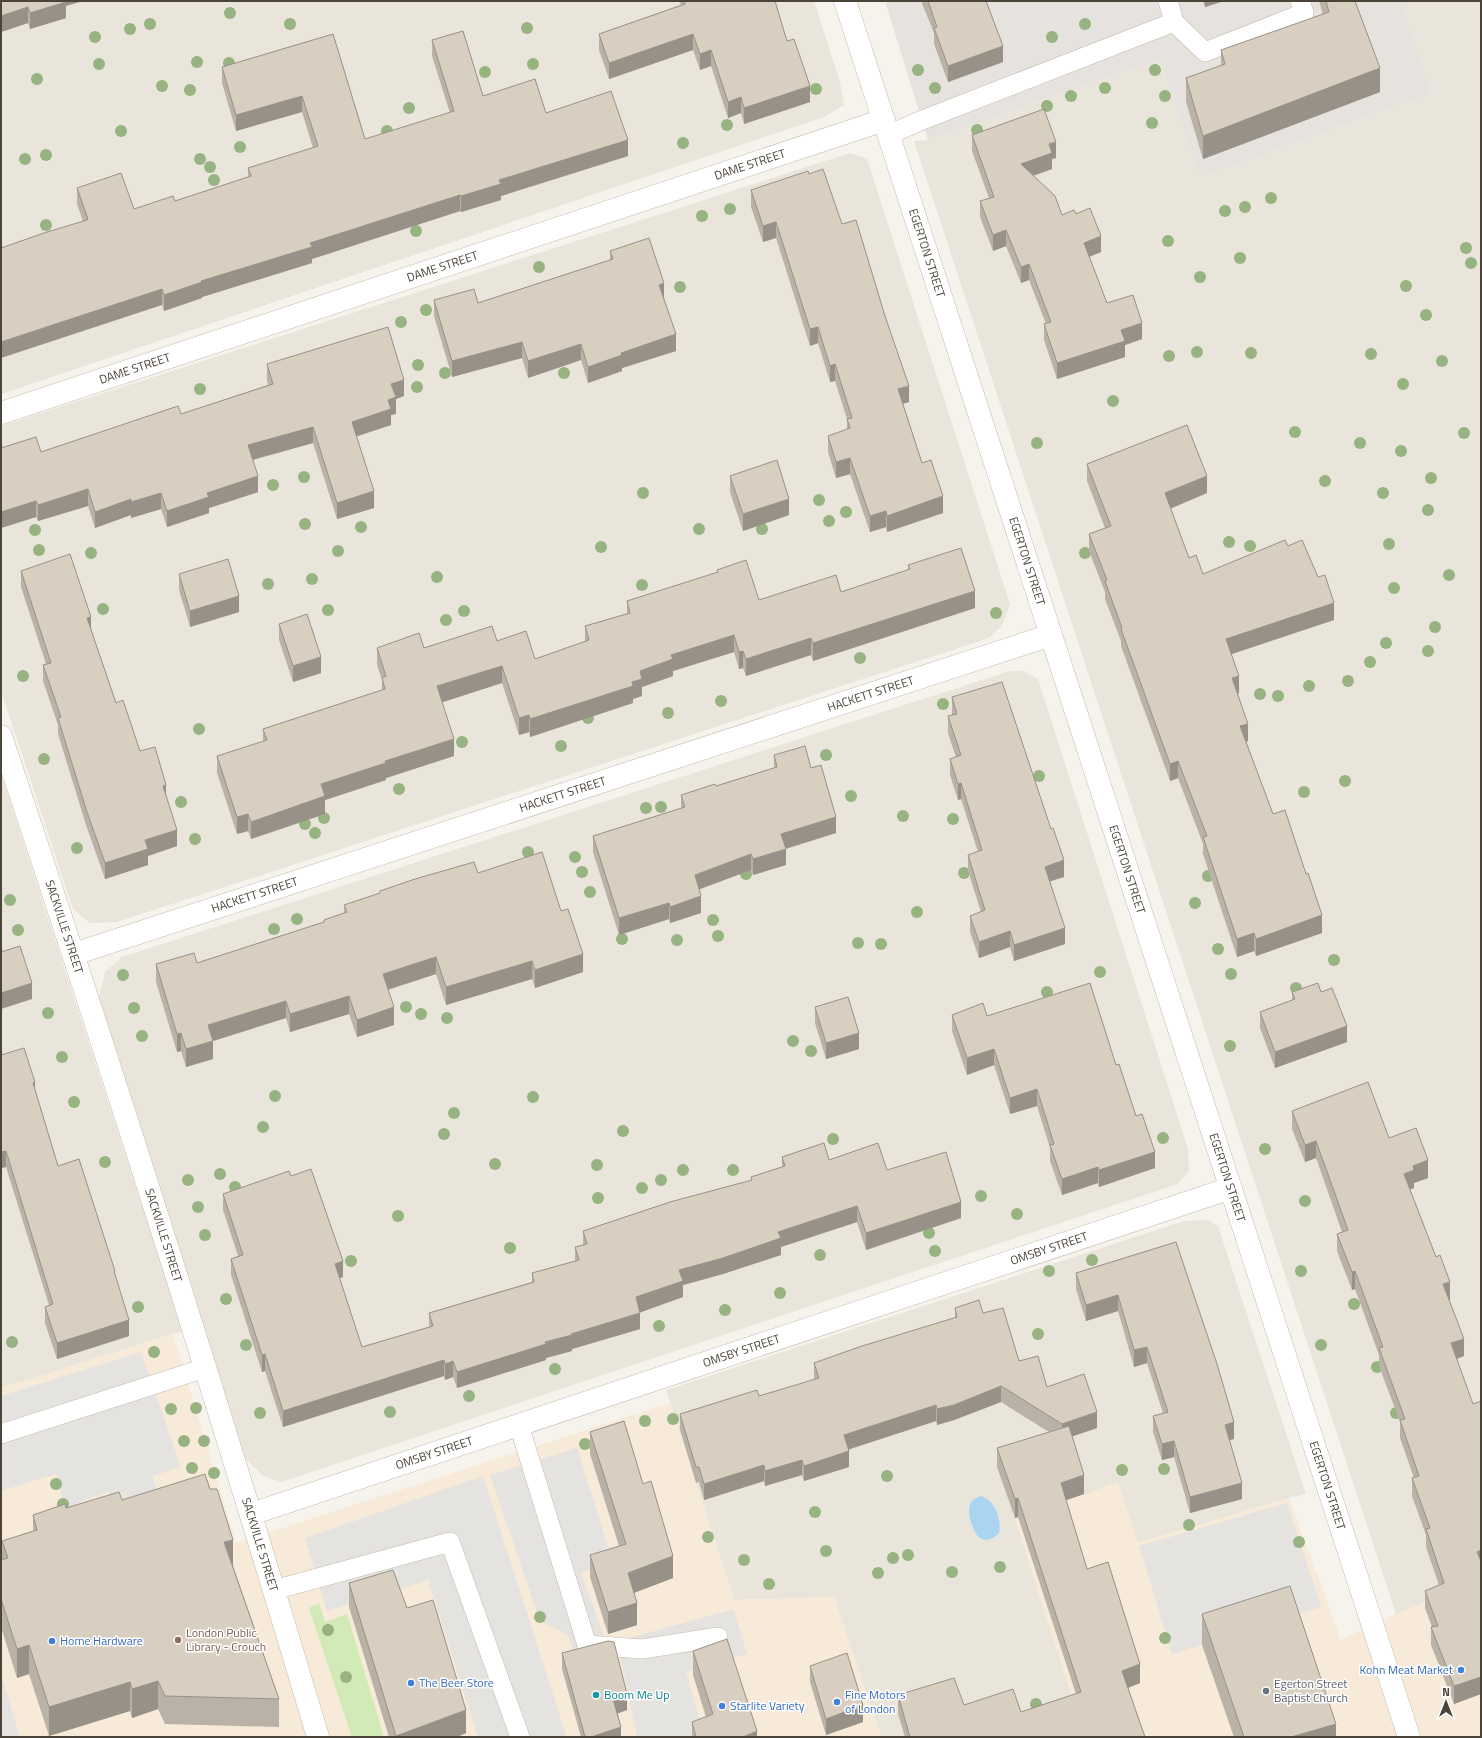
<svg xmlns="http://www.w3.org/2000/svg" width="1482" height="1738" font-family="'Titillium Web',sans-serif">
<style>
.residential{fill:#eae5da}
.commercial{fill:#f7ead8}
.industrial{fill:#e6e2dd}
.green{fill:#d2eab5}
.parking{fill:#e5e3e0}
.water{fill:#a9d4f2}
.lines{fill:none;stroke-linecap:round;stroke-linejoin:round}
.service-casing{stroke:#c2bbae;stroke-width:20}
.minor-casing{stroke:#c2bbae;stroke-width:23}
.tertiary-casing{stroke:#c2bbae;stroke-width:23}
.service{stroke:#fff;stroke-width:19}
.minor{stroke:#fff;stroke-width:22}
.tertiary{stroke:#fff;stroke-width:22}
.tree{fill:#97b381}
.wall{fill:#bab2a6}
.shaded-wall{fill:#979187}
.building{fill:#d8cfc1;stroke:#979187}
.education-dot{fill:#8d6e63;stroke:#fff;stroke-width:1.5}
.shop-dot{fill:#3f7fe0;stroke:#fff;stroke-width:1.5}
.worship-dot{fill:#6b7280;stroke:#fff;stroke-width:1.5}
.culture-dot{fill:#0f9aa8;stroke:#fff;stroke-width:1.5}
.labels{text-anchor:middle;stroke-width:3;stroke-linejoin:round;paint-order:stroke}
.street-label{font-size:12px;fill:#4b4439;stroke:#fff}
.education-label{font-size:12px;fill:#785e54;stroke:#fff;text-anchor:start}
.shop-label{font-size:12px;fill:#366cbe;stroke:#fff;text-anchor:start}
.worship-label{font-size:12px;fill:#5b616d;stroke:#fff;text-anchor:start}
.culture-label{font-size:12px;fill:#0d838f;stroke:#fff;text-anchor:start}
</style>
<rect width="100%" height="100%" fill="#f6f3ec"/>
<!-- residential -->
<path class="residential" d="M1,1H814L840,82L844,105L824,117L1,394Z
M1402,1H1481V1580L1396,1614L914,141L928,140L1159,60L1201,178L1431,93Z
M850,153L867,159L1010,604L1002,626L989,638L117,922L90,923L73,909L1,691V426Z
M1010,671H1023L1038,679L1188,1149L1189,1171L1178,1184L281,1482L263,1476L245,1458L99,998L105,972L122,957Z
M1,774L183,1332L173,1334L1,1388Z
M1208,1220L1218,1226L1306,1494L1289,1498L1138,1543L1015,1519L1085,1737H881L834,1597L734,1600L666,1390L1184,1221Z"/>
<!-- commercial -->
<path class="commercial" d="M173,1334L236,1543L670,1403L734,1600L834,1597L881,1737H1V1388Z
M1118,1482L1138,1543L1289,1498L1341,1640L1396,1614L1481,1580V1737H1085L1015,1520Z"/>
<!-- industrial -->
<path class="industrial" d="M885,1H1402L1431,93L1201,178L1159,60L928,140Z"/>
<!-- green -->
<path class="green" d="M319,1603L325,1622L347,1614L384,1737H352L309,1608Z"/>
<!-- parking -->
<path class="parking" d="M141,1352L181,1467L153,1476L160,1502L117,1516L109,1491L65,1508L56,1474L1,1491V1396Z
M577,1448L613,1562L581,1573L607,1644L734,1609L747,1654L686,1672L704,1735L697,1737H637L619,1649L575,1659L568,1635L540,1621L490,1475Z
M483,1476L566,1735L565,1737H478L428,1580L327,1611L305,1538Z
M1287,1503L1321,1607L1172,1654L1139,1546Z
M1,1673L20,1737H1Z"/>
<!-- water -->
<path class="water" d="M981,1496C995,1500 1002,1520 999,1533C995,1537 988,1542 982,1539C973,1536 967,1513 970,1505C972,1499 976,1498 981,1496Z"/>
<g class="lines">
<defs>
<path id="service" d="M1168,1L1174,22L1205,52L1304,13L1300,1
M888,135L920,121L1174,22
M519,1425L587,1645L642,1649L718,1637
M1,1434L205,1368
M274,1590L450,1542L520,1737"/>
<g id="minor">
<path id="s1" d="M1,413L884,120"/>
<path id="s2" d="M1,736C112,1068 218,1402 318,1737"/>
<path id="s3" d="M74,954L1051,635"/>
<path id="s4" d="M251,1514L1231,1188"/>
</g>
<g id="tertiary">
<path id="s5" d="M845,1L1409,1737"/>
</g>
</defs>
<!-- service casing -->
<use href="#service" class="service-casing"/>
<!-- minor casing -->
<use href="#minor" class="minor-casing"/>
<!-- tertiary casing -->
<use href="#tertiary" class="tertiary-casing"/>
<!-- service -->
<use href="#service" class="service"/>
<!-- minor -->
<use href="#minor" class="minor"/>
<!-- tertiary -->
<use href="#tertiary" class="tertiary"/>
</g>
<!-- trees -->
<g class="tree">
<circle cx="230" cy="13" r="6"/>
<circle cx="150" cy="24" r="6"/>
<circle cx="290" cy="24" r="6"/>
<circle cx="1085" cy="24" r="6"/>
<circle cx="527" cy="28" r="6"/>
<circle cx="130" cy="29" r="6"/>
<circle cx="95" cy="37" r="6"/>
<circle cx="1052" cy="37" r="6"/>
<circle cx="197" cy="62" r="6"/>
<circle cx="229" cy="63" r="6"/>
<circle cx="99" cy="64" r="6"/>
<circle cx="533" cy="64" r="6"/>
<circle cx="918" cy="70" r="6"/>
<circle cx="1155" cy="70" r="6"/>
<circle cx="485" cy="72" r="6"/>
<circle cx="37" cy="79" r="6"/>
<circle cx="162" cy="86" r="6"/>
<circle cx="935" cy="88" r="6"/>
<circle cx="1105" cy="88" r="6"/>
<circle cx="816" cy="89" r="6"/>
<circle cx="190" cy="90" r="6"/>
<circle cx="1071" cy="96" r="6"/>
<circle cx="1165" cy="96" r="6"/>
<circle cx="1047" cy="106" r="6"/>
<circle cx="409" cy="108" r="6"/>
<circle cx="1152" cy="123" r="6"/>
<circle cx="727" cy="125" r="6"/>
<circle cx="977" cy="130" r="6"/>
<circle cx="121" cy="131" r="6"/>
<circle cx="387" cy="131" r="6"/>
<circle cx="683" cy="143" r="6"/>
<circle cx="240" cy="147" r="6"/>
<circle cx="46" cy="155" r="6"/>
<circle cx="25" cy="159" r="6"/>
<circle cx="200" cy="159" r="6"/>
<circle cx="210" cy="167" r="6"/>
<circle cx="214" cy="180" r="6"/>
<circle cx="1271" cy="198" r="6"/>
<circle cx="1245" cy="207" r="6"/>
<circle cx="730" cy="209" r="6"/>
<circle cx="1225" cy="211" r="6"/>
<circle cx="702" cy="216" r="6"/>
<circle cx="46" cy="225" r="6"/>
<circle cx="416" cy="231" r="6"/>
<circle cx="1168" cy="241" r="6"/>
<circle cx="1466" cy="248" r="6"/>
<circle cx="1240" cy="258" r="6"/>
<circle cx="1471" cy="263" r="6"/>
<circle cx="539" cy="267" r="6"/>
<circle cx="1200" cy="277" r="6"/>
<circle cx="1406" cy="286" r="6"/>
<circle cx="680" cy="287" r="6"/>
<circle cx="426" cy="310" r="6"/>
<circle cx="1426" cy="315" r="6"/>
<circle cx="401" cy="322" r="6"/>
<circle cx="1197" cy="352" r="6"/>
<circle cx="1251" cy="353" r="6"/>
<circle cx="1371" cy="354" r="6"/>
<circle cx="1169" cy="356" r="6"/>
<circle cx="1442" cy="361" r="6"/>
<circle cx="418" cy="365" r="6"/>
<circle cx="445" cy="373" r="6"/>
<circle cx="564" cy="373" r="6"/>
<circle cx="1403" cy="384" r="6"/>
<circle cx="417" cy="387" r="6"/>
<circle cx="200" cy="389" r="6"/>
<circle cx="1113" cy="401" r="6"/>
<circle cx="1295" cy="432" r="6"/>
<circle cx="1464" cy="433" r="6"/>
<circle cx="1037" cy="443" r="6"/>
<circle cx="1360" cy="443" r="6"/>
<circle cx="1401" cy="451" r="6"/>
<circle cx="304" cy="477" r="6"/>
<circle cx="1431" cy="478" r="6"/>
<circle cx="1325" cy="481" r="6"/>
<circle cx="273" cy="485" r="6"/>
<circle cx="643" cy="493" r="6"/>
<circle cx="1383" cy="493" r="6"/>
<circle cx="819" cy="500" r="6"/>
<circle cx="1428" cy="510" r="6"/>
<circle cx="846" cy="512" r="6"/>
<circle cx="829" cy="521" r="6"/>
<circle cx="305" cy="524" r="6"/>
<circle cx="361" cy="527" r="6"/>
<circle cx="699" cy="529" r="6"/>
<circle cx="762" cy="529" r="6"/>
<circle cx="35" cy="530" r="6"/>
<circle cx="1229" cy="542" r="6"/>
<circle cx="1389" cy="544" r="6"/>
<circle cx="1250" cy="546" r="6"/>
<circle cx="601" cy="547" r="6"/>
<circle cx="39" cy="550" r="6"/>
<circle cx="338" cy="551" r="6"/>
<circle cx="91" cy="553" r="6"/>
<circle cx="1085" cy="553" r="6"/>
<circle cx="1449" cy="575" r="6"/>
<circle cx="437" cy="577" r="6"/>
<circle cx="312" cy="579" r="6"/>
<circle cx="268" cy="584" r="6"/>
<circle cx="642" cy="585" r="6"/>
<circle cx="1394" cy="588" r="6"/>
<circle cx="103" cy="609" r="6"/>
<circle cx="328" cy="610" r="6"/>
<circle cx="464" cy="611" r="6"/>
<circle cx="996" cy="613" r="6"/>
<circle cx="446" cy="620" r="6"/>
<circle cx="1435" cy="627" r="6"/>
<circle cx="1386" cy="643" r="6"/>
<circle cx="1428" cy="651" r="6"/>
<circle cx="860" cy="658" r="6"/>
<circle cx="1370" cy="662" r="6"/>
<circle cx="23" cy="676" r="6"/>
<circle cx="1348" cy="681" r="6"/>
<circle cx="1309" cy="686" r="6"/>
<circle cx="1260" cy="694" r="6"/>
<circle cx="1278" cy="696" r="6"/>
<circle cx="721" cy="701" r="6"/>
<circle cx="943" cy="704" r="6"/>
<circle cx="668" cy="713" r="6"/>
<circle cx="588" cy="718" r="6"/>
<circle cx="199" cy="729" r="6"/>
<circle cx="462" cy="742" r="6"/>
<circle cx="561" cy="746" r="6"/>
<circle cx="826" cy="755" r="6"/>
<circle cx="44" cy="759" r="6"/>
<circle cx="1039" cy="776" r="6"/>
<circle cx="1345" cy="781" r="6"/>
<circle cx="399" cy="789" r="6"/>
<circle cx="1304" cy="792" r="6"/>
<circle cx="851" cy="796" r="6"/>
<circle cx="181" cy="802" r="6"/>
<circle cx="661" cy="807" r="6"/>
<circle cx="646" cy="808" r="6"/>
<circle cx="903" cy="816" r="6"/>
<circle cx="324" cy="818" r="6"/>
<circle cx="953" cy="819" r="6"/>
<circle cx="305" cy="824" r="6"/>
<circle cx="315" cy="833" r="6"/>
<circle cx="195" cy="839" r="6"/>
<circle cx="77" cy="848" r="6"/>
<circle cx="528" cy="852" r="6"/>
<circle cx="575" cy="857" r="6"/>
<circle cx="582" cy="872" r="6"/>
<circle cx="964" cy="873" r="6"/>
<circle cx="746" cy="874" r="6"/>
<circle cx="1208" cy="876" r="6"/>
<circle cx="590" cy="892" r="6"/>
<circle cx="10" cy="900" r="6"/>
<circle cx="1195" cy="903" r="6"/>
<circle cx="917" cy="912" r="6"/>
<circle cx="297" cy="919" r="6"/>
<circle cx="713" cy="920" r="6"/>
<circle cx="274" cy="929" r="6"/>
<circle cx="18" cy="930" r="6"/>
<circle cx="718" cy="936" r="6"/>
<circle cx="622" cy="939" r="6"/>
<circle cx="677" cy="940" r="6"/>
<circle cx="858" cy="943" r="6"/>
<circle cx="881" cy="944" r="6"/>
<circle cx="1218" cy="949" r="6"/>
<circle cx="1334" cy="960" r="6"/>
<circle cx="1100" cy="972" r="6"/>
<circle cx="1231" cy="974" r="6"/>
<circle cx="123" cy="975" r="6"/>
<circle cx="1296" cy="988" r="6"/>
<circle cx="1047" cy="992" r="6"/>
<circle cx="406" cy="1007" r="6"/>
<circle cx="134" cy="1008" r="6"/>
<circle cx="48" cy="1013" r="6"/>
<circle cx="421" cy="1014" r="6"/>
<circle cx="447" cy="1018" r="6"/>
<circle cx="142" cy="1036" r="6"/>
<circle cx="793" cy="1041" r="6"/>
<circle cx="1230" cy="1046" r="6"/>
<circle cx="811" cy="1051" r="6"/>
<circle cx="62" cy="1057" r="6"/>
<circle cx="275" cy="1096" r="6"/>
<circle cx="533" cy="1097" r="6"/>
<circle cx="74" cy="1102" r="6"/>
<circle cx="454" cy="1113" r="6"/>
<circle cx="263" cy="1127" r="6"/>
<circle cx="623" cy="1131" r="6"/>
<circle cx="444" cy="1134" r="6"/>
<circle cx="1163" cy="1138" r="6"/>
<circle cx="833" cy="1139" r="6"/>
<circle cx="1265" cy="1149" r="6"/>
<circle cx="105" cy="1162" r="6"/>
<circle cx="495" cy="1164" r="6"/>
<circle cx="597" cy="1165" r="6"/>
<circle cx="683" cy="1170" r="6"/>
<circle cx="733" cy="1170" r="6"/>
<circle cx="220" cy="1174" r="6"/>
<circle cx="188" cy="1180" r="6"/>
<circle cx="661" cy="1180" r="6"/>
<circle cx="235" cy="1187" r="6"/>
<circle cx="642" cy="1188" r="6"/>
<circle cx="981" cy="1196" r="6"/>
<circle cx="598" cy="1198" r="6"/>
<circle cx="1305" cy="1201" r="6"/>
<circle cx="198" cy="1207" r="6"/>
<circle cx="1017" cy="1214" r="6"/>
<circle cx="398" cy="1216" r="6"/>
<circle cx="929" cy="1233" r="6"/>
<circle cx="205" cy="1235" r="6"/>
<circle cx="510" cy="1248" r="6"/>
<circle cx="935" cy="1251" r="6"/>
<circle cx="820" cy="1255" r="6"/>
<circle cx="1092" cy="1260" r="6"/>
<circle cx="351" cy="1261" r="6"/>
<circle cx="1049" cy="1271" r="6"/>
<circle cx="1301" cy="1271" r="6"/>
<circle cx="780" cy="1293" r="6"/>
<circle cx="226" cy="1299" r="6"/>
<circle cx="1354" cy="1304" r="6"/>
<circle cx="138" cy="1307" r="6"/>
<circle cx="725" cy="1310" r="6"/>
<circle cx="659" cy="1326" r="6"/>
<circle cx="1038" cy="1334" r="6"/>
<circle cx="12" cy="1342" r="6"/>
<circle cx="246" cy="1345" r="6"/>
<circle cx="1321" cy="1345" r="6"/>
<circle cx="154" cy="1352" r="6"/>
<circle cx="1377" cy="1367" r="6"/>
<circle cx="555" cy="1369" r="6"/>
<circle cx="469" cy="1396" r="6"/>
<circle cx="196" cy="1408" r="6"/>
<circle cx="171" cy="1409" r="6"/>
<circle cx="390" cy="1412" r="6"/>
<circle cx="260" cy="1413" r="6"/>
<circle cx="1396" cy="1413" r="6"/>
<circle cx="673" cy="1419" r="6"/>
<circle cx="645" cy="1421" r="6"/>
<circle cx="184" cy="1441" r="6"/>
<circle cx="204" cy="1441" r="6"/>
<circle cx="585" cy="1444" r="6"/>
<circle cx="192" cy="1468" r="6"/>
<circle cx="1164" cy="1469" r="6"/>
<circle cx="1122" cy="1470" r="6"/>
<circle cx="214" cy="1473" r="6"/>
<circle cx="887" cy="1476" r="6"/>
<circle cx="56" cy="1484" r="6"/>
<circle cx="63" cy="1504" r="6"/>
<circle cx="815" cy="1512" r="6"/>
<circle cx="1189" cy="1525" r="6"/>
<circle cx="708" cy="1537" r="6"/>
<circle cx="1299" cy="1542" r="6"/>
<circle cx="826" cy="1551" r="6"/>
<circle cx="908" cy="1555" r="6"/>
<circle cx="893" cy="1558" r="6"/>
<circle cx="744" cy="1560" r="6"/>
<circle cx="1000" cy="1567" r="6"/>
<circle cx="952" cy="1572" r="6"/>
<circle cx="878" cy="1573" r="6"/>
<circle cx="769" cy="1584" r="6"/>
<circle cx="540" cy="1617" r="6"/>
<circle cx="328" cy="1630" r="6"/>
<circle cx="1165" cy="1638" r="6"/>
<circle cx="346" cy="1677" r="6"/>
<circle cx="1036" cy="1704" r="6"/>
</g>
<!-- wall -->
<path class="wall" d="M1,1L66,6V18L30,29L28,23L1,32Z
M679,1H775L787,41L810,102L744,124L741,113L728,118L711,66L700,70L693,50L609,79L599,50V34L681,5Z
M921,1H986L1003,62L948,82L934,44V33Z
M1203,1H1224L1205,7Z
M1319,1H1355L1380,92L1203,159L1186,102V78L1221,66V50L1323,15Z
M333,34L365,139L450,113L432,56V40L483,96L546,113L628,156L501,196V200L461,212L460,211L312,259V263L202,297V298L164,311L162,305L83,221L77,204V188L134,209L175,201L248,177V168L313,148L302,112L236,131L222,83V67Z
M972,135L1056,158L1052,159V169L1033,176L1062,215L1076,214L1101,252L1089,257L1107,303L1142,339L1125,345V357L1057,379L1044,340V324H1046L1029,280L1021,283L1006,246L993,251L980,217V201L989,198L972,151Z
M809,174L842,224L909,402L903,404L922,463L943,513L887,532L886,527L870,532L850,474L836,478L828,452V436L847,429V419L835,381L830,382L818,343L810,346L776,238L763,242L751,207V190Z
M610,251L664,298L676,351L622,368V371L588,383L581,360L528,378L522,358L452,377L434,316V300L478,303L610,260Z
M267,364L404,396L396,399V414L391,415V425L356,436L374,508L337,519L313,443L253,460L258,492L209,508V513L167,527L161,509L131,518V515L95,528L88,506L38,521L36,517L1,528V448L41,452L181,414L268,385L267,380Z
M1087,464L1207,493L1170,508L1189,558L1203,574L1288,546L1334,620L1231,654L1239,693L1238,694L1248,741L1246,742L1273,814L1322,933L1256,956L1254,951L1237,957L1203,854V844L1178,778L1170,781L1121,646V641L1105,599V592L1089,551V534L1105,528L1087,481Z
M730,476L789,515L743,531L730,492Z
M908,565L975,608L813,661L811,655L746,676L743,668L739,669L734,652L673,671V676L642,687V696L633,699V703L530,737L529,732L519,735L502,683L442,702L454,756L386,778V780L325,800V814L251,839L248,831L237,834L217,773V756L263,742V729L382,690V680L377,665V648H424L497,641L535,659L585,642V626L627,614V601L717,573V570L759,600L841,592L908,570Z
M21,571L91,629L116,703L140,751L166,795L177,846L148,856V865L105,879L86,825L58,734V725L43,681V665L46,664L21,587Z
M179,574L239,612L190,627L179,590Z
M279,624L321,673L293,682L279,640Z
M952,697L1064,877L1049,881L1065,944L1014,961L1010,947L979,958L970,932V916L981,912L968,871V855L978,852L961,799L958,800L950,775V759L956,757L948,733V716L952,715Z
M774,755L811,768L836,833L786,849V865L753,875L751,870L699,889L701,913L670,923L669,919L619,935L593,852V836L681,808V795L716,786L774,768Z
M478,873L561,911L583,972L535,988L532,979L446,1005L436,974L388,990L394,1025L357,1037L349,1014L290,1032L286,1018L213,1041V1059L186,1067L181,1051L177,1052L156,982V964L197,963L324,922V920L344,913V905L380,894V891Z
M1292,992H1321L1347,1042L1275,1068L1260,1028V1012L1292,1000Z
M815,1007L859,1049L826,1059L815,1023Z
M952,1015L987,1016L1116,1065L1136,1116L1155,1168L1099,1187L1098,1183L1062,1195L1050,1161V1148L1037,1106L1010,1114L994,1065L967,1075L952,1031Z
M1,1055L35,1090L58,1166L115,1276L129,1336L57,1359L45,1323V1307L49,1305L6,1167L1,1168Z
M1292,1111L1389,1138L1428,1178L1414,1183V1188L1410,1189L1450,1300H1449L1464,1356L1456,1359L1473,1404L1481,1401V1694L1454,1704L1431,1645V1627H1432L1425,1608V1591L1439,1585L1426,1547V1535L1412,1496V1478H1414L1400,1438V1422L1379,1366V1355L1355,1289L1352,1290L1337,1251V1234L1342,1232L1316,1158L1305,1162L1292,1129Z
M782,1157L829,1160L887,1170L961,1218L866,1250L857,1222L781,1247V1255L723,1274L683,1285V1297L640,1312V1329L572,1349V1351L546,1358V1360L457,1388L453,1377L445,1380L444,1376L283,1427L265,1371L262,1372L231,1275V1259L238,1256L223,1210V1194L291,1176L343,1277L339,1278L362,1347L429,1327V1313L532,1282V1273L575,1261V1247L583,1245V1231L751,1180V1177L782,1167Z
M1176,1242L1234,1439L1229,1440L1242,1499L1190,1513L1174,1457L1162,1460L1153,1432V1416L1163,1413L1147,1363L1134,1367L1118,1311L1086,1321L1076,1289V1273Z
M955,1308L983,1313L1019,1361L1047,1387L1097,1428L1072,1436L1084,1494L1066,1500L1087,1569L1140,1683L1128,1688L1145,1737H905L898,1714V1695L964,1705L1021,1712L1076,1694L1018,1517L1015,1518L997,1467V1448L1049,1432L1001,1402L954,1420L937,1425L936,1421L848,1449L849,1467L804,1481L802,1475L765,1486L764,1481L704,1500L699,1482L696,1483L680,1430V1414L759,1396L814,1380V1363L955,1318Z
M590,1432L643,1484L673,1578L634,1593L637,1625L608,1634L590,1577V1555L619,1546L590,1454Z
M122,1500L233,1566L279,1699V1727L165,1724L158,1709L132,1718L130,1711L49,1736L29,1674L17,1678L1,1627V1560H2V1541L33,1531V1515L66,1508Z
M349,1583L407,1608L466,1733L457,1737H389L349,1607Z
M1202,1614L1336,1737H1234L1202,1645Z
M693,1651L757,1737H692V1722L706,1717L693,1675Z
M562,1653L627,1710L618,1713L621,1737H581L562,1669Z
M810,1666L863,1722L826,1735L810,1682Z"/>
<!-- shaded-wall -->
<path class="shaded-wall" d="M63,1H83L66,6V18L30,29V13Z
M1205,1H1224L1205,7Z
M28,7V23L1,32V16Z
M693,34V50L609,79V63Z
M1003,46V62L948,82V66Z
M711,50V66L700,70V54Z
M1380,68V92L1203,159V136Z
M810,86V102L744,124V108Z
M302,96V112L236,131V115Z
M741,97V113L728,118V102Z
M628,140V156L501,196V200L461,212V196L499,180Z
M1056,142V158L1052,159V169L1021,180V164L1049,144Z
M460,195V211L312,259V263L202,297V298L164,311V295L201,281L310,243Z
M776,222V238L763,242V226Z
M1006,230V246L993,251V235Z
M1101,236V252L1084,259V243Z
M1029,264V280L1021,283V267Z
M664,283V299L659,285Z
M162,289V305L1,358V342Z
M1142,323V339L1125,345V357L1057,379V363L1121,330Z
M818,327V343L810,346V329Z
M676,334V351L622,368V371L588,383V367L621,353Z
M522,342V358L452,377V361Z
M581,344V360L528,378V361Z
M835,364V381L830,382V366Z
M404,380V396L396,399V414L391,415V425L352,438V422L388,400L391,384Z
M909,386V402L898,405V389Z
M313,427V443L248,461V445Z
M850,458V474L836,478V462Z
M258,476V492L209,508V513L167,527V511L207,493Z
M1207,476V493L1165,511V493Z
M88,489V506L38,521V505Z
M374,491V508L337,519V503Z
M161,493V509L131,518V502Z
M943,496V513L887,532V516Z
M131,499V515L95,528V512Z
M789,499V515L743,531V514Z
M36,501V517L1,528V512Z
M886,511V527L870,532V516Z
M975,591V608L813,661V643Z
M239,596V612L190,627V611Z
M1334,603V620L1226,656V639Z
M91,617V633L87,618Z
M734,635V652L673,671V676L642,687V696L633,699V703L530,737V719L632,682L640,671L671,655Z
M811,638V655L746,676V659Z
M743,651V668L739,669V652Z
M321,657V673L293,682V666Z
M502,666V683L437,704V686Z
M1239,676V693L1232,696V678Z
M529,715V732L519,735V718Z
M1248,724V741L1240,744V726Z
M454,739V756L386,778V780L325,800V814L251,839V822L321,784L385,761Z
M1178,761V778L1170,781V764Z
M961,783V799L958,800V784Z
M166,785V801L163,786Z
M248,814V831L237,834V817Z
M836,817V833L781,850V834Z
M177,830V846L148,856V865L105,879V863L145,840Z
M786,849V865L753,875V859Z
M751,854V870L695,891V875Z
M1064,860V877L1045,883V867Z
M701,896V913L670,923V907Z
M669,903V919L619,935V918Z
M1322,915V933L1256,956V939Z
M1065,928V944L1014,961V945Z
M1010,931V947L979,958V942Z
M1254,933V951L1237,957V939Z
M583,954V972L535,988V970Z
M436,957V974L383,991V974Z
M532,961V979L446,1005V987Z
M32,983V999L1,1009V993Z
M349,996V1014L290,1032V1014Z
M286,1001V1018L213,1041V1059L186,1067V1049L208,1025Z
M394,1007V1025L357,1037V1020Z
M1347,1026V1042L1275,1068V1052Z
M181,1033V1051L177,1052V1034Z
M859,1033V1049L826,1059V1043Z
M994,1049V1065L967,1075V1058Z
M35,1082V1098L33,1083Z
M1037,1089V1106L1010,1114V1098Z
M1316,1141V1158L1305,1162V1145Z
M6,1151V1167L1,1168V1152Z
M1155,1152V1168L1099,1187V1170Z
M1428,1160V1178L1414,1183V1188L1404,1191V1174L1413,1166Z
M1098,1167V1183L1062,1195V1179Z
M961,1202V1218L866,1250V1233Z
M857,1206V1222L781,1247V1255L723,1274L683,1285V1297L636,1314V1297L679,1270L778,1232Z
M343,1261V1277L335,1280V1264Z
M1355,1271V1289L1352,1290V1272Z
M1450,1282V1300L1443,1302V1284Z
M1118,1295V1311L1086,1321V1305Z
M640,1313V1329L572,1349V1351L546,1358V1360L457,1388V1372L571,1334Z
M129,1320V1336L57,1359V1343Z
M1464,1339V1356L1451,1361V1343Z
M1147,1347V1363L1134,1367V1350Z
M265,1354V1371L262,1372V1355Z
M444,1360V1376L283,1427V1411Z
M453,1361V1377L445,1380V1364Z
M1001,1386V1402L954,1420L937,1425V1409Z
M936,1405V1421L844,1451V1435Z
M1097,1412V1428L1062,1440V1424Z
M1234,1422V1439L1225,1441V1425Z
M1174,1441V1457L1162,1460V1444Z
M849,1451V1467L804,1481V1466Z
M802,1460V1475L765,1486V1471Z
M764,1465V1481L704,1500V1484Z
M1084,1475V1494L1061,1502V1483Z
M1242,1483V1499L1190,1513V1497Z
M1018,1498V1517L1015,1518V1499Z
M233,1540V1568L224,1542Z
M1481,1550V1568L1477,1552Z
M673,1556V1578L628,1595V1573Z
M637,1603V1625L608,1634V1612Z
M29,1645V1674L17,1678V1649Z
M1140,1664V1683L1122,1690V1671Z
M1481,1677V1694L1454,1704V1686Z
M158,1681V1709L132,1718V1689Z
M130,1682V1711L49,1736V1707Z
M627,1694V1710L613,1715V1699Z
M863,1705V1722L826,1735V1719Z
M466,1710V1733L457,1737H396V1736Z
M1336,1724V1737H1291Z
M621,1727V1737H591Z
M757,1731V1737H743Z"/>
<!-- building -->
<path class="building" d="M1,1H66V2L30,13L28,7L1,16Z
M684,1H775L787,41L794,39L810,86L744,108L741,97L728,102L711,50L700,54L693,34L609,63L599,34L685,4Z
M928,1H986L1003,46L948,66L934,28L937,27Z
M1326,1H1355L1380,68L1203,136L1186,78L1225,64L1221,50L1329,12Z
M463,31L483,96L535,79L546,113L611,91L628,140L499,180L501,184L461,196L460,195L310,243L312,247L201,281L202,282L164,295L162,289L1,342V248L47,232L87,220L88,219L77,188L121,173L134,209L173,196L175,201L251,176L248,168L318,146L302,96L236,115L222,67L333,34L365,139L454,111L432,40Z
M1044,109L1056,142L1049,144L1052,153L1021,164L1055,196L1062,215L1074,210L1076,214L1090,208L1101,236L1084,243L1107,303L1133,295L1142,323L1121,330L1125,341L1057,363L1044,324L1051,322L1029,264L1021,267L1006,230L993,235L980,201L994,197L972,135Z
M823,169L842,224L856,220L885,316L909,386L898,389L922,463L931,460L943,496L887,516L886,511L870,516L850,458L836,462L828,436L850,428L847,419L852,418L835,364L830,366L818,327L810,329L776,222L763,226L751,190L808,171L809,174Z
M649,238L664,283L659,285L676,334L621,353L622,355L588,367L581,344L528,361L522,342L452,361L434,300L474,289L478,303L613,259L610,251Z
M388,327L404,380L391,384L396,397L388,400L391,409L352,422L374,491L337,503L313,427L248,445L258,476L207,493L209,497L167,511L161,493L131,502V499L95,512L88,489L38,505L36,501L1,512V448L36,437L41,452L178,406L181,414L273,384L267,364Z
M1187,425L1207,476L1165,493L1189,558L1196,555L1203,574L1285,540L1288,546L1302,540L1318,577L1325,575L1334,603L1226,639L1239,676L1232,678L1248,724L1240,726L1273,814L1285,810L1306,874L1308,873L1322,915L1256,939L1254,933L1237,939L1203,837L1207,836L1178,761L1170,764L1121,629L1122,628L1105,581L1107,580L1089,534L1111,526L1087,464Z
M777,460L789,499L743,514L730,476Z
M961,548L975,591L813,643L811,638L746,659L743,651L739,652L734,635L671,655L673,659L640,671L642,679L632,682L633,686L530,719L529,715L519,718L502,666L437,686L454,739L385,761L386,763L321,784L325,796L251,822L248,814L237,817L217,756L267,740L263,729L385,689L382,678L386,676L377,648L419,633L424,648L492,626L497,641L526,631L535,659L589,640L585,626L630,613L627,601L718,572L717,570L746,560L759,600L836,575L841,592L910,569L908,565Z
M70,554L91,617L87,618L116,703L123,700L140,751L155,747L166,785L163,786L177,830L145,840L148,849L105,863L86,809L58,718L61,717L43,665L51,663L21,571Z
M228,559L239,596L190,611L179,574Z
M307,614L321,657L293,666L279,624Z
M1002,682L1051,829L1053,828L1064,860L1045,867L1065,928L1014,945L1010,931L979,942L970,916L985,910L968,855L982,850L961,783L958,784L950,759L961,755L948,716L957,714L952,697Z
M805,746L811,768L821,765L836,817L781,834L786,849L753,859L751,854L695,875L701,896L670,907L669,903L619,918L593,836L685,807L681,795L715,784L716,786L777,767L774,755Z
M542,852L561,911L568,909L583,954L535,970L532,961L446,987L436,957L383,974L394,1007L357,1020L349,996L290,1014L286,1001L208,1025L213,1041L186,1049L181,1033L177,1034L156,964L194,953L197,963L324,922V920L347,912L344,905L380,893V891L415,879L474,862L478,873Z
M20,946L32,983L1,993V952Z
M1090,983L1116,1065L1119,1064L1136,1116L1142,1114L1155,1152L1099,1170L1098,1167L1062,1179L1050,1145L1054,1144L1037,1089L1010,1098L994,1049L967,1058L952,1015L983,1003L987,1016Z
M1318,983L1321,992L1332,988L1347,1026L1275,1052L1260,1012L1295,999L1292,992Z
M848,997L859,1033L826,1043L815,1007Z
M24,1048L35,1082L33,1083L58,1166L79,1159L115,1271H114L129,1320L57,1343L45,1307L53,1304L6,1151L1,1152V1055Z
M1368,1082L1389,1138L1416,1128L1428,1160L1413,1166L1414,1170L1404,1174L1436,1257L1440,1255L1450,1282L1443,1284L1464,1339L1451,1343L1473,1404L1481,1401V1550L1477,1552L1481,1561V1677L1454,1686L1431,1627L1438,1626L1425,1591L1444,1583L1426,1529L1430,1528L1412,1478L1419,1476L1400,1420L1405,1419L1379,1348L1383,1347L1355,1271L1352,1272L1337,1234L1348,1230L1316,1141L1305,1145L1292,1111Z
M824,1143L829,1160L878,1143L887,1170L946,1152L961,1202L866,1233L857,1206L778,1232L781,1238L723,1258L679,1270L683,1281L636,1297L640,1313L571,1334L572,1335L545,1342L546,1344L457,1372L453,1361L445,1364L444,1360L283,1411L265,1354L262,1355L231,1259L243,1255L223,1194L289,1171L291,1176L311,1169L343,1261L335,1264L362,1347L433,1326L429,1313L534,1282L532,1273L579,1260L575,1247L587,1244L583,1231L670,1202L752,1180L751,1177L785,1166L782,1157Z
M1176,1242L1217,1364L1234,1422L1225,1425L1242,1483L1190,1497L1174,1441L1162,1444L1153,1416L1168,1412L1147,1347L1134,1350L1118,1295L1086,1305L1076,1273Z
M979,1300L983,1313L1003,1308L1019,1361L1038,1356L1047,1387L1084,1374L1097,1412L1062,1424L1001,1386L954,1405L937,1409L936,1405L844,1435L849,1451L804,1466L802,1460L765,1471L764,1465L704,1484L699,1467H696L680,1414L757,1390L759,1396L819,1378L814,1363L859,1347L957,1317L955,1308Z
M624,1421L643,1484L651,1481L673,1556L628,1573L637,1603L608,1612L590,1555L626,1544L590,1432Z
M1069,1426L1084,1475L1061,1483L1087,1569L1108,1562L1140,1664L1122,1671L1145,1737H990V1736L987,1737H910L898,1695L954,1678L964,1705L1013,1689L1021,1712L1081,1692L1018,1498L1015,1499L997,1448Z
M205,1474L210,1489H217L233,1540L224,1542L279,1699L165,1696L158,1681L132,1689L130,1682L49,1707L29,1645L17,1649L1,1599V1560L8,1558L2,1541L37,1530L33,1515L65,1504L66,1508L119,1492L122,1500Z
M393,1570L407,1608L433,1600L466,1710L396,1736L349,1583Z
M1290,1586L1336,1724L1291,1737H1244L1202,1614Z
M727,1639L757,1731L743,1737H696L692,1722L713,1714L693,1651Z
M608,1641L614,1642L627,1694L613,1699L621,1727L591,1737H585L562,1653Z
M847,1653L863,1705L826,1719L810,1666Z"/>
<!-- markers -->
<circle class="education-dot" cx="178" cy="1640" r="4"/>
<g class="shop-dot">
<circle cx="52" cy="1641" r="4"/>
<circle cx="1461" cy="1670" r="4"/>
<circle cx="411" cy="1683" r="4"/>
<circle cx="837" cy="1702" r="4"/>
<circle cx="722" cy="1706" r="4"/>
</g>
<circle class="worship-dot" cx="1266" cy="1691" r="4"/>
<circle class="culture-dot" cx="596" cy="1695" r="4"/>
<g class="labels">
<!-- street labels -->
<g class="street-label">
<text dy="4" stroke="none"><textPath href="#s1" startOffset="789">DAME STREET</textPath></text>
<text dy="4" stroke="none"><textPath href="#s5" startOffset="265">EGERTON STREET</textPath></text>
<text dy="4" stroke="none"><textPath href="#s1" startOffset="465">DAME STREET</textPath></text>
<text dy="4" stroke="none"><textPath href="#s1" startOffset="141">DAME STREET</textPath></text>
<text dy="4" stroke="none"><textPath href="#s5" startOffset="589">EGERTON STREET</textPath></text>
<text dy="4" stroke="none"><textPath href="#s3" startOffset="838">HACKETT STREET</textPath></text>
<text dy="4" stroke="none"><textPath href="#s3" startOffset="514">HACKETT STREET</textPath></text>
<text dy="4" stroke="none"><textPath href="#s5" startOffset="913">EGERTON STREET</textPath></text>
<text dy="4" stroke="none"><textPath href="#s3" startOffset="190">HACKETT STREET</textPath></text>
<text dy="4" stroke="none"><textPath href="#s2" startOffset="201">SACKVILLE STREET</textPath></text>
<text dy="4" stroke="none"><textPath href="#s5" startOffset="1237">EGERTON STREET</textPath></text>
<text dy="4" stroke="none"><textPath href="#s2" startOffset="525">SACKVILLE STREET</textPath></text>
<text dy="4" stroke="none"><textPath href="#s4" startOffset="841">OMSBY STREET</textPath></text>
<text dy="4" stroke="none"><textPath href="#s4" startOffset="517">OMSBY STREET</textPath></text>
<text dy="4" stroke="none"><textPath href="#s4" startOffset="193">OMSBY STREET</textPath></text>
<text dy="4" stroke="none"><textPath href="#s5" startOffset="1561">EGERTON STREET</textPath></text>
<text dy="4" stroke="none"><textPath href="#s2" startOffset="849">SACKVILLE STREET</textPath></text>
</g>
<!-- education labels -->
<g class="education-label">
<text x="186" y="1637">London Public<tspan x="186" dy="14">Library - Crouch</tspan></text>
</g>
<!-- shop labels -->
<g class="shop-label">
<text x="60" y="1645">Home Hardware</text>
<text x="1453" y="1674" text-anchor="end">Kohn Meat Market</text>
<text x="419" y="1687">The Beer Store</text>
<text x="845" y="1699">Fine Motors<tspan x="845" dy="14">of London</tspan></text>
<text x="730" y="1710">Starlite Variety</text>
</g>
<!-- worship labels -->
<g class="worship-label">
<text x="1274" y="1688">Egerton Street<tspan x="1274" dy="14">Baptist Church</tspan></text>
</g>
<!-- culture labels -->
<g class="culture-label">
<text x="604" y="1699">Boom Me Up</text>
</g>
</g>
<!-- border -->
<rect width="1482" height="1738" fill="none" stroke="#4b4439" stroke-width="4"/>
<!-- north arrow -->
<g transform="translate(1446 1702)" stroke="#ffffff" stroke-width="3" paint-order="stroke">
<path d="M0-3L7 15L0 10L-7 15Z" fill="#4b4439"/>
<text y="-6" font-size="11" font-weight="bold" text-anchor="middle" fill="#4b4439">N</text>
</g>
</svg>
